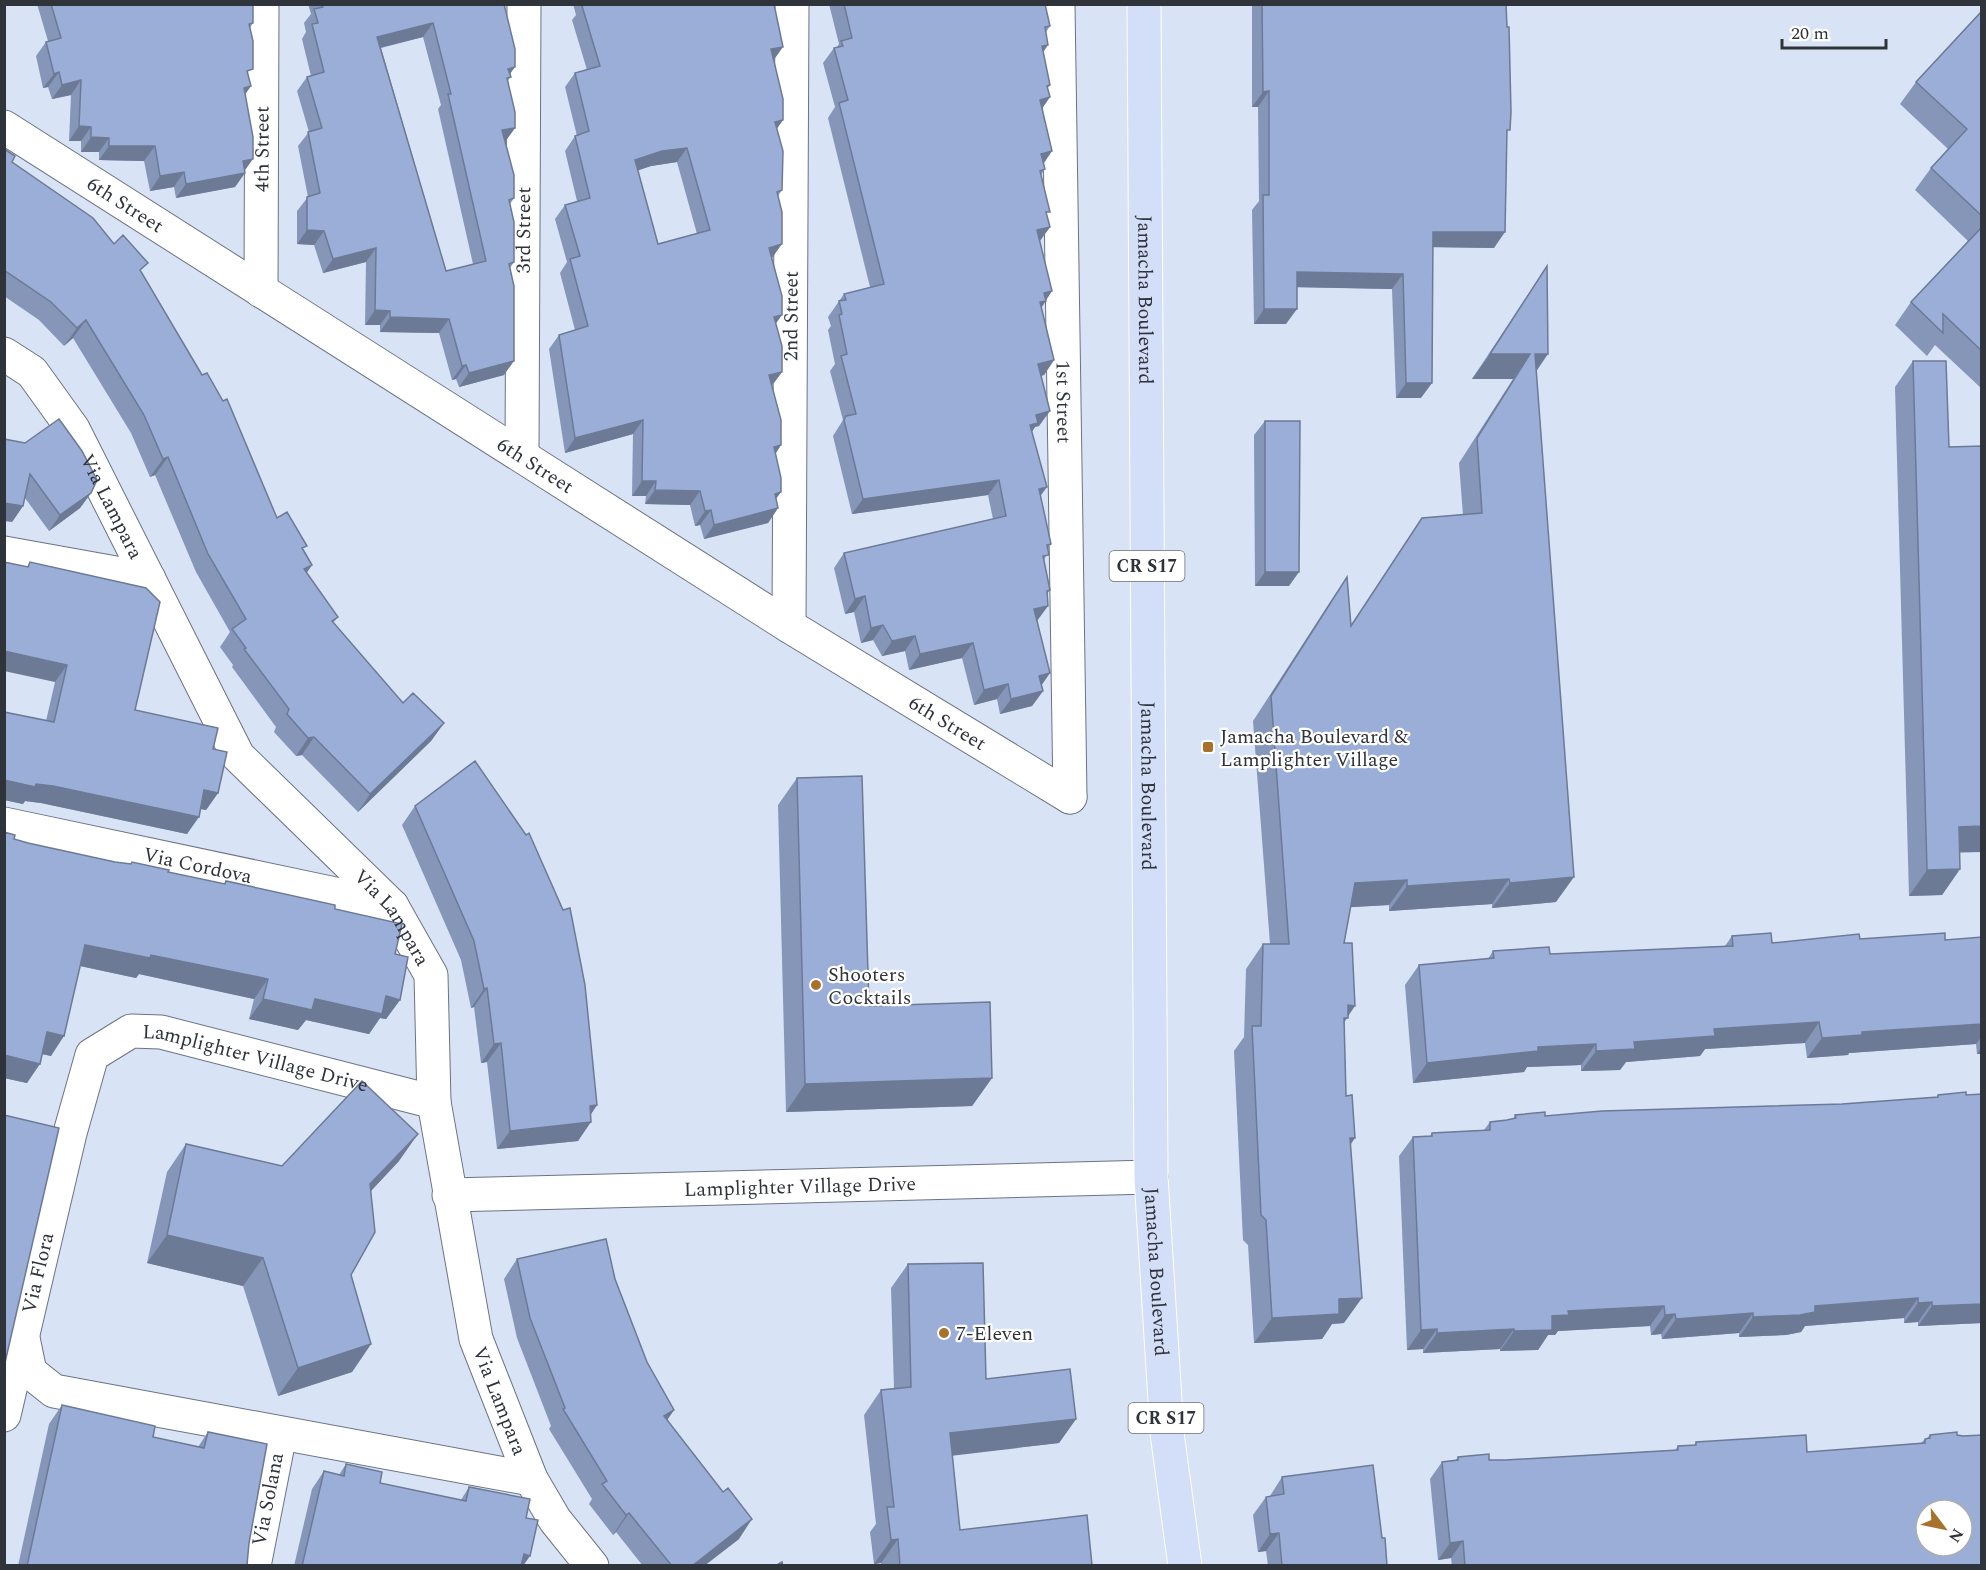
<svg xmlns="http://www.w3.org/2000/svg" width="1986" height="1570" font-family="Spectral,serif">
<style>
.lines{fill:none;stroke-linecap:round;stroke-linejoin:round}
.street-casing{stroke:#6b7384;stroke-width:35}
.secondary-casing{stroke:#6b7384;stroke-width:35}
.primary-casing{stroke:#fff;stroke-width:35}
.street{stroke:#fff;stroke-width:33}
.secondary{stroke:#fff;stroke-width:33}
.primary{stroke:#d3dff8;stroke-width:33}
.wall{fill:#8596b9;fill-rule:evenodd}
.shaded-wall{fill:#6c7a96}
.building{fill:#9baed7;stroke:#6c7a96;stroke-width:1.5;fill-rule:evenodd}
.poi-dot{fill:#a7732c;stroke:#fff;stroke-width:2}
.labels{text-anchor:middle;stroke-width:4.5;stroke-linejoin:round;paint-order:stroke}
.shield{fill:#fff;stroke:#6d7075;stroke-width:1.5}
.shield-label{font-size:18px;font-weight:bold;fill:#2f333a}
.street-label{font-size:20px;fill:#2f333a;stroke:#fff}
.poi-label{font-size:20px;fill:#2f333a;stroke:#fff;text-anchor:start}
</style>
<rect width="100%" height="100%" fill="#d9e3f6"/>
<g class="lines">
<defs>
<g id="street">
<path id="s1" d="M1058,4L1070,797"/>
<path id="s2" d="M4,127L789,626L1070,797"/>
<path id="s3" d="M261,291L262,4"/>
<path id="s4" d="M4,354L32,372L73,429L238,756L392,906L431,975L434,1102L476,1339L531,1479L555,1520L592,1566"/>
<path id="s5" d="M522,455L524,4"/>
<path d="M4,553L149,579"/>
<path id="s6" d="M789,626L792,4"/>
<path id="s7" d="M4,824L392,906"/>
<path d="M23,1338L30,1372L54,1391L531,1479"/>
<path id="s8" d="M4,1415L70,1133L92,1055L131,1031L161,1032L434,1102"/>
<path id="s9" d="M254,1566L280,1434"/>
</g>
<g id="secondary">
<path id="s10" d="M449,1195L1151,1177"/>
</g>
<g id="primary">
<path id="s11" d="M1144,4L1151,1177L1167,1433L1185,1566"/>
</g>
</defs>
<!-- street casing -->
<use href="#street" class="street-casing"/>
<!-- secondary casing -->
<use href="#secondary" class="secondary-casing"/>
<!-- primary casing -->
<use href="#primary" class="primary-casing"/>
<!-- street -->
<use href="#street" class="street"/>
<!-- secondary -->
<use href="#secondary" class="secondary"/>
<!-- primary -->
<use href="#primary" class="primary"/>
</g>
<!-- wall -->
<path class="wall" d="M37,4H253V23L250,28L248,76L251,86L245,94V171L235,187L176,198L174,187L150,191L144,161L99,160V152H81V141H69L71,95L52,99L48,87L43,88L36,56L46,42L48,41Z
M308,4H504L511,77L508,80L515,128L505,141L514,198L510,204L514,262L510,268L504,375L459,387L456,379L452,380L439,333L380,332V325H365L366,262L323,273L314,245L297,244V211L308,197L298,146L309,132L297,91L307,77L311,76L302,39L306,32L304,23L311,14ZM423,37L441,105L438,109L473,264L446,271L381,48Z
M573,4H776L774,6V60L783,120L777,128L782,190L778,196L772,258L776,323L782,372L772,386L781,445L776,453V499L778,508L768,523L704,539L700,525L695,526L690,505L645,504L646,496H632L633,434L565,453L549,349L559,335L575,330L560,273L567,262L555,219L565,205L577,201L565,151L575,136H577L565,87L575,73L587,70L572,20L576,15ZM677,162L697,234L658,244L637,170L651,166Z
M829,4H1045L1050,26L1046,32L1043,53L1050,85L1047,89L1050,97L1042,108L1043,164L1045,169L1041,175L1047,216L1050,227L1040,241L1046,301L1041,308L1054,360L1044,375L1041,376L1039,426L1035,427L1032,432L1040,497L1051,544L1048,550L1044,561L1050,590L1047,594L1037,621L1041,685L1043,691L1032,706L1000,714L997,699L974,705L962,658L909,670L905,651L882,656L873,640L861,643L854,612L845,614L834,568L844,553L993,519L988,495L852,514L833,436L843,420L830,371L835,364L828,330L831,326L828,317L844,294L870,287L828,118L835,107L823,63L834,48L837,47L839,44Z
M1252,4H1506L1507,135L1494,248L1432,247L1421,398H1396L1392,289L1297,287L1286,324H1254L1252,210L1259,201L1258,107H1252Z
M1982,11V389L1935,345L1927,356L1895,325L1911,302L1968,241L1915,190L1931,168L1948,149L1900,104L1916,82Z
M4,149L12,162L114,244L141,272L277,518L304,550L312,565L306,573L338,617L333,623L403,703L444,723L431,741L358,812L302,755L296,756L274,732L276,727L232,667L233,665L220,647L230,632L196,572L155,475L150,477L131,433L73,338L64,346L39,320L4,296Z
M1547,266L1536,371L1556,902L1492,908V904L1389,911V905L1350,907L1344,943L1348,1016L1344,1023L1346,1096L1350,1145L1344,1323L1332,1324L1322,1339L1254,1343L1248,1245L1243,1240L1234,1051L1244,1037L1246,969L1263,944H1270L1253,721L1330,602L1347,577L1351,625L1422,518L1463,515L1459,463L1513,379H1472Z
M1913,361L1949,447L1982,446V852H1960V869L1942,895L1909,896L1895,387Z
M1265,421L1289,586H1255L1254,435Z
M4,439L91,493L80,508L49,531L25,498L23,506L12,522Z
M30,562L135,710L213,749L218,793L206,810L200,809L187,834L41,803L25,801L23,804L4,800V712L46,721L55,682L27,567Z
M797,778L869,1006L992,1078L972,1106L786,1112L778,805Z
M415,806L597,1105L591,1114L578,1141L497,1149L487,1062L481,1063L474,1007L471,1008L461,960L402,825Z
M4,832L14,839L28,843L115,862L130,864L132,862L168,872L224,884L226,881L335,909L395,954L400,1000L386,1019L380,1018L369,1034L306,1020L298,1030L249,1019L254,999L139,974L136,978L80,966L51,1056L42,1054L27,1083L4,1078Z
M1732,936L1772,943L1860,939L1945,940L1982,937V1054H1977L1976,1044L1849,1053L1848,1055L1807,1058L1805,1043L1705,1049L1700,1056L1626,1062L1620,1070L1581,1071V1065L1527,1067L1524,1072L1413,1083L1405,985L1419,965L1488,959L1493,951L1550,954L1725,946Z
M1982,1094V1323L1918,1326V1322L1904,1323V1318L1805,1326L1801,1332L1786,1335L1739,1337V1333L1662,1339L1661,1334L1651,1335L1650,1326L1558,1331L1555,1335H1548L1538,1350L1500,1351V1349L1423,1353V1349L1407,1350L1399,1156L1413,1137L1430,1136L1432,1133L1484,1130L1490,1122L1507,1120L1513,1119L1515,1115L1545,1116L1842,1104L1937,1097L1938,1095H1966Z
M186,1144L282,1166L399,1161L371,1191L351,1275L371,1344L352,1372L278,1396L243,1286L147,1263L167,1172Z
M517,1259L615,1279L647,1362L674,1410L667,1420L739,1539L704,1566H643L616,1532L613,1535L589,1504L592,1499L549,1429L551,1426L517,1338L504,1279Z
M908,1264L986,1379L1076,1419L1059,1443L952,1455L960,1530L1092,1565L1091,1566H881V1563L874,1564L870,1532L876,1524L864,1415L881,1390L894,1389L891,1288Z
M62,1405L153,1437L198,1447L208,1432L249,1543L247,1565L251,1566H18L49,1424Z
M1930,1435L1982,1566H1452L1451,1558L1438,1560L1430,1479L1442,1462L1455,1461L1458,1457L1489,1460H1506L1675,1450L1678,1446L1694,1445L1696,1442L1807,1452L1921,1443L1925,1439L1927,1438Z
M346,1464L380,1483L461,1500L469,1487L526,1518L523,1566H294L312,1489L324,1471L339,1475Z
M1282,1477L1382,1538L1387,1566H1268L1266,1551L1258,1552L1253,1515L1266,1497L1270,1496Z"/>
<!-- shaded-wall -->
<path class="shaded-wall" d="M433,23L423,37L367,51L377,37Z
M1048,45L1038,60L1042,46Z
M783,47L773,61L771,49Z
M515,67L505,81L508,69Z
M59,72L48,87L43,88L54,74Z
M81,80L71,95L52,99L62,85Z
M251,86L241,100L244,88Z
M1269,91L1258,107H1252L1263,92Z
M1050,97L1039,113L1040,100Z
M783,120L773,134L775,122Z
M79,126L91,127L81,141H69Z
M515,128L505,142L502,130Z
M91,137L109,138L99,152H81Z
M109,146H155L144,161L99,160Z
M687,148L677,162L651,166L625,175L635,160L662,151Z
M1052,151L1042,166L1041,154Z
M253,159L243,173H245L235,187L176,198L186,184L243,161Z
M184,172L174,187L150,191L160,176Z
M1050,227L1039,242L1037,230Z
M307,230L324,231L314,245L297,244Z
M1433,232H1505L1494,248L1422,247Z
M782,244L772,258L769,248Z
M376,248L366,262L323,273L333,259Z
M1297,272L1403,274L1392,289L1286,287Z
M1052,291L1036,316L1029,317L1044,293Z
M1264,309H1297L1286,324H1254Z
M375,310L390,311L380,325H365Z
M782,315L772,329L774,317Z
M390,317L449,319L439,333L380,332Z
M86,320L73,338L64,346L77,328Z
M1490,354H1530L1513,379H1472Z
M1535,354H1548L1531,379Z
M1054,360L1044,375L1027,379L1038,364Z
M514,361L504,375L459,387L469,373Z
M466,365L456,379L452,380L462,366Z
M782,372L771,386L769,375Z
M1406,383H1432L1421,398H1396Z
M1050,411L1039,426L1035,427L1027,438L1020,441L1036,415Z
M643,420L633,434L565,453L575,438Z
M781,445L771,460L774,447Z
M168,457L155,475L150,477L163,459Z
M999,480L988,495L852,514L863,499Z
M642,481H656L646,496H632Z
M1047,487L1036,502L1039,489Z
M655,490L700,491L690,505L645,504Z
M781,492L771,506L775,494Z
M91,493L80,508L49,531L60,515Z
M4,503L23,506L12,522L4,521Z
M778,508L768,523L704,539L714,525Z
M711,510L700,525L695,526L705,511Z
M312,565L300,583L304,569Z
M1265,572H1299L1289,586H1255Z
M865,596L854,612L845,614L855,599Z
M1048,606L1037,621L1023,624L1034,609Z
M883,625L873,640L861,643L871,628Z
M915,636L905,651L882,656L892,641Z
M973,643L962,658L909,670L920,654Z
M4,651L67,665L55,682L4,671Z
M1050,673L1039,689V676Z
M1008,684L997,699L974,705L984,690Z
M1043,691L1032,706L1000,714L1011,699Z
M444,723L431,741L358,812L370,794Z
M314,737L302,755L296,756L308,738Z
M4,780L53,786L199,817L187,834L41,803L25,801L23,804L4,800Z
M204,790L218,793L206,810L192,807Z
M1982,826V852L1941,853L1959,827Z
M1960,869L1942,895L1909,896L1927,870Z
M1574,877L1556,902L1492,908L1510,883Z
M1509,879L1492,904L1389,911L1407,886Z
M1407,880L1389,905L1337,908L1355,883Z
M85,945L151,955L268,979L254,999L139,974L136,978L71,964Z
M487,988L474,1007L471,1008L484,989Z
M386,996L400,1000L386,1019L380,1018L369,1034L306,1020L298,1030L249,1019L263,999H315Z
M1348,1005L1355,1006L1330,1043Z
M1819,1022L1805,1043L1705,1049L1700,1056L1626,1062L1620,1070L1581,1071L1596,1051L1634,1042L1714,1029Z
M1982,1024V1036L1976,1044L1849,1053L1848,1055L1807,1058L1822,1038L1862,1032Z
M47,1032L64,1036L51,1056L33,1052Z
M501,1043L487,1062L481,1063L494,1044Z
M1596,1044L1581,1065L1527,1067L1524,1072L1413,1083L1427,1063L1538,1047Z
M1982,1047V1054H1977Z
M4,1055L40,1064L27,1083L4,1078Z
M992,1078L972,1106L786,1112L805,1084Z
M597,1105L585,1123L591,1122L578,1141L497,1149L510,1131L590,1106Z
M418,1134L399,1161L351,1212L370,1184Z
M1350,1138H1355L1338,1163Z
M167,1235L263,1258L243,1286L147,1263Z
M1362,1298L1344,1323L1332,1324L1322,1339L1254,1343L1272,1318L1339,1299Z
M1918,1298L1904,1318L1805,1326L1801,1332L1786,1335L1739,1337L1753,1317L1815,1306Z
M1932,1302L1918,1322L1904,1323L1918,1303Z
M1982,1304V1323L1918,1326L1932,1306Z
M1664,1306L1650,1326L1558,1331L1555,1335H1548L1538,1350L1500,1351L1514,1331L1552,1316L1568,1311Z
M1753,1313L1739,1333L1662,1339L1676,1319Z
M1675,1314L1661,1334L1651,1335L1665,1315Z
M1437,1329L1423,1349L1407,1350L1421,1330Z
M1514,1329L1500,1349L1423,1353L1437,1333Z
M371,1344L352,1372L278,1396L298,1368Z
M674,1410L661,1429L664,1416Z
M1076,1419L1059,1443L933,1458L950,1433Z
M629,1513L616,1532L613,1535L626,1515Z
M752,1519L739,1539L704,1566H692Z
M1279,1533L1266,1551L1258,1552L1270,1534Z
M898,1539L881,1563L874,1564L891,1540Z
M1463,1541L1451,1558L1438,1560L1450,1543Z
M524,1554L530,1556L523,1566H516Z"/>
<!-- building -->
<path class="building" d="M51,4H253V23L249,24L253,41V69L247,71L251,86L244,88L253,137V159L243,161L245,173L186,184L184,172L160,176L155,146H109V138L91,137V127L79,126L81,80L62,85L59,72L54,74L46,42L61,38Z
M322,4H504L515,49V67L508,69L511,77L507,78L515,112V128L502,130L514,175V198L509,200L514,222V262L509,264L514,286V361L469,373L466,365L462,366L449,319L390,317V311L375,310L376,248L333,259L324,231L307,230V197L320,193L308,132L322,128L307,77L324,72L312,24L318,23L314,9L323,7ZM433,23L451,94H448L486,261L446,271L377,37Z
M587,4H774L783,47L771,49L783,99V120L775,122L783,151L782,190L777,192L782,212V244L769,248L782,296V315L774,317L782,346V372L769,375L781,420V445L774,447L781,478V492L775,494L778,508L714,525L711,510L705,511L700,491L655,490L656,481H642L643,420L575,438L559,335L588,326L570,259L580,256L565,205L590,198L575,136L589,131L575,73L600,66L582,6ZM687,148L710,230L658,244L635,160L662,151Z
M844,4H1045L1050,26L1045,27L1048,45L1042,46L1050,85L1047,86L1050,97L1040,100L1052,151L1041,154L1045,169L1040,171L1050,212H1046L1050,227L1037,230L1052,291L1044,293L1046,301L1040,302L1054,360L1038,364L1050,411L1036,415L1038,423L1030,425L1047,487L1039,489L1051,544L1047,545L1049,555L1043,556L1050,590L1047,591L1048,606L1034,609L1050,673L1039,676L1043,691L1011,699L1008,684L984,690L973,643L920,654L915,636L892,641L883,625L871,628L865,596L855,599L844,553L1006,516L999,480L863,499L844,420L846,416L856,414L841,356L847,354L839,315L842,314L839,301L846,300L844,294L884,284L839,103L848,100L834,48L843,46L841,41L852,38Z
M1262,4H1506L1507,27H1509L1511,112L1510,130H1507L1505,232H1433L1432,383H1406L1403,274L1297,272V309H1264L1263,195H1269V91L1263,92Z
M1982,11V216L1931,168L1967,129L1916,82Z
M4,149L15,156L12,162L93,218L114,244L123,235L148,263L140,270L202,375L207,373L223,401L227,399L277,518L287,512L307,546L302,548L312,565L304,569L338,617L332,621L403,703L413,693L444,723L370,794L314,737L308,738L287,714L289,709L244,649L246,648L232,629L246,619L208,554L168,457L163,459L144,415L86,320L77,328L51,302L4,270Z
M1982,227V351L1943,314V333L1911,302Z
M1547,266L1548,354H1535L1574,877L1510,883L1509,879L1407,886V880L1355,883L1344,943H1352L1355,1006L1348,1005V1018H1344L1346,1096L1352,1095L1355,1138H1350L1362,1298L1339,1299V1314L1272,1318L1266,1220L1261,1215L1252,1026H1261L1263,944H1289L1271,696L1347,577L1351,626L1422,518L1482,513L1477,438L1530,354H1490Z
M1913,361H1946L1949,447L1982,446V826L1959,827L1960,869L1927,870Z
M59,419L82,451L97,480L91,493L60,515L30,474L23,506L4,503V439L25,443Z
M1265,421H1300L1299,572H1265Z
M4,562L28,567L30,562L146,588L160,602L135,710L218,728L213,749L227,752L218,793L204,790L199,817L53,786L36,784L35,787L4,780V712L54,722L67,665L4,651Z
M475,761L526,835L529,833L563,910L570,908L585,985L597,1105L590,1106L591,1122L510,1131L501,1043L494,1044L487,988L484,989L474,941L415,806Z
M862,776L869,1006L990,1002L992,1078L805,1084L797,778Z
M4,832L15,835L14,839L28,843L115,862L131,864L132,862L169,870L168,872L225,884L226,881L335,905V909L402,924L395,954L408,957L400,1000L386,996L382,1014L315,999L312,1010L263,999L268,979L151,955L150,958L85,945L64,1036L47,1032L40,1064L4,1055Z
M1771,933L1772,943L1859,934L1860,939L1945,933V940L1982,937V1024L1862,1032V1035L1822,1038L1819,1022L1714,1029L1715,1036L1634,1042L1635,1049L1596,1051V1044L1538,1047V1051L1427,1063L1419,965L1494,958L1493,951L1549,947L1550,954L1733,946L1732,936Z
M362,1081L418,1134L370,1184L375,1232L351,1275L371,1344L298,1368L263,1258L167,1235L186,1144L282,1166Z
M1966,1092V1095L1982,1094V1304L1932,1306V1302L1918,1303V1298L1815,1306V1312L1800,1315L1753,1317V1313L1676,1319L1675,1314L1665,1315L1664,1306L1568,1311L1569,1315L1552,1316V1330L1514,1331V1329L1437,1333V1329L1421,1330L1413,1137L1432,1136V1133L1490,1130V1122L1507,1120L1516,1118L1515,1115L1545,1112V1116L1602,1111L1842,1104L1938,1097V1095Z
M4,1115L59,1128L4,1367Z
M606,1239L615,1279L647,1362L674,1410L664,1416L723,1492L728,1488L752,1519L692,1566H672L629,1513L626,1515L602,1484L607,1481L563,1409L565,1408L530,1318L517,1259Z
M983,1263L986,1379L1070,1369L1076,1419L950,1433L960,1530L1087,1515L1092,1565L1083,1566H900L898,1539L891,1540L887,1507H894L881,1390L911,1387L908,1264Z
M62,1405L155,1426L153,1437L204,1448L208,1432L267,1444L249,1543L247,1565L251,1566H27Z
M1957,1432V1435L1963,1436L1982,1435V1566H1465L1463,1541L1450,1543L1442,1462L1458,1460V1457L1489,1454V1460H1506L1678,1450V1446L1696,1445V1442L1806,1435L1807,1452L1925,1443V1439L1930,1438V1435ZM1926,1510H1962V1546H1926Z
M346,1464L382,1472L380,1483L466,1501L469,1487L530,1499L526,1518L538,1520L530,1556L524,1554L521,1566H302L324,1471L344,1476Z
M1373,1465L1382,1538H1385L1387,1566H1282L1279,1533L1270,1534L1266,1497L1284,1494L1282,1477Z
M782,1562L783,1566H775Z"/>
<!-- markers -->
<g class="poi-dot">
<rect x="1202" y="741" width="12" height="12" rx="3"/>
<circle cx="816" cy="985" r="6"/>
<circle cx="944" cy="1333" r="6"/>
</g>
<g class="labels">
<!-- shield labels -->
<g class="shield">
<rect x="1109.5" y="551" width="75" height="30" rx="4.5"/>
<rect x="1128.5" y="1403" width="75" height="30" rx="4.5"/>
</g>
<g class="shield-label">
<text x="1147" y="572">CR S17</text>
<text x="1166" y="1424">CR S17</text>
</g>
<!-- street labels -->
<g class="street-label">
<text dy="7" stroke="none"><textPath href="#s3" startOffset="142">4th Street</textPath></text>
<text dy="7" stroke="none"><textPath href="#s2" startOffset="144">6th Street</textPath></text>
<text dy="7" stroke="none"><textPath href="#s5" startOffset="225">3rd Street</textPath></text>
<text dy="7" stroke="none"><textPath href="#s11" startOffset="296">Jamacha Boulevard</textPath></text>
<text dy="7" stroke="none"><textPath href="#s6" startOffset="310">2nd Street</textPath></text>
<text dy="7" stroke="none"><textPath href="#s1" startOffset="398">1st Street</textPath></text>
<text dy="7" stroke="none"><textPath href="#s2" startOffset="630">6th Street</textPath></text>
<text dy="7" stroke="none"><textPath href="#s4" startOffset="190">Via Lampara</textPath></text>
<text dy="7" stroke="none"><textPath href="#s2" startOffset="1116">6th Street</textPath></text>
<text dy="7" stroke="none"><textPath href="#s11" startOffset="782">Jamacha Boulevard</textPath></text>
<text dy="7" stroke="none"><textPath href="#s7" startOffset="198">Via Cordova</textPath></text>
<text dy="7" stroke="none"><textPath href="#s4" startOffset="694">Via Lampara</textPath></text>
<text dy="7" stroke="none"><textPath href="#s8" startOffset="544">Lamplighter Village Drive</textPath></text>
<text dy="7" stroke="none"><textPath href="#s10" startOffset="351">Lamplighter Village Drive</textPath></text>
<text dy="7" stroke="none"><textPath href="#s11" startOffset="1268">Jamacha Boulevard</textPath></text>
<text dy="7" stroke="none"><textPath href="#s8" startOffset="146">Via Flora</textPath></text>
<text dy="7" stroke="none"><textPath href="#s4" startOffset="1198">Via Lampara</textPath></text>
<text dy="7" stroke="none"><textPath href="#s9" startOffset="68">Via Solana</textPath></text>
</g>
<!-- poi labels -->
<g class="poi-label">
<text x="1220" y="743">Jamacha Boulevard &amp;<tspan x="1220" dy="23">Lamplighter Village</tspan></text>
<text x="828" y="981">Shooters<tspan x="828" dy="23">Cocktails</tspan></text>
<text x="956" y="1340">7-Eleven</text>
</g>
</g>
<!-- border -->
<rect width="1986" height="1570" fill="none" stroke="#2f333a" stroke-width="12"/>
<!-- north arrow -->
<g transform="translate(1944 1528) rotate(122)"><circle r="28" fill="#ffffff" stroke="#acadb0" stroke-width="1.5"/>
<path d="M0-4.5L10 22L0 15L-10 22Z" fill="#a7732c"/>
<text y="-9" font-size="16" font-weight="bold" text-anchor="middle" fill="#2f333a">N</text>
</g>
<!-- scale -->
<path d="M1782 39v9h104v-9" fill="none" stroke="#2f333a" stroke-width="3"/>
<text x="1791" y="39" font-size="18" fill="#2f333a" stroke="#ffffff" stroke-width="4.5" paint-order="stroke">20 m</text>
</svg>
